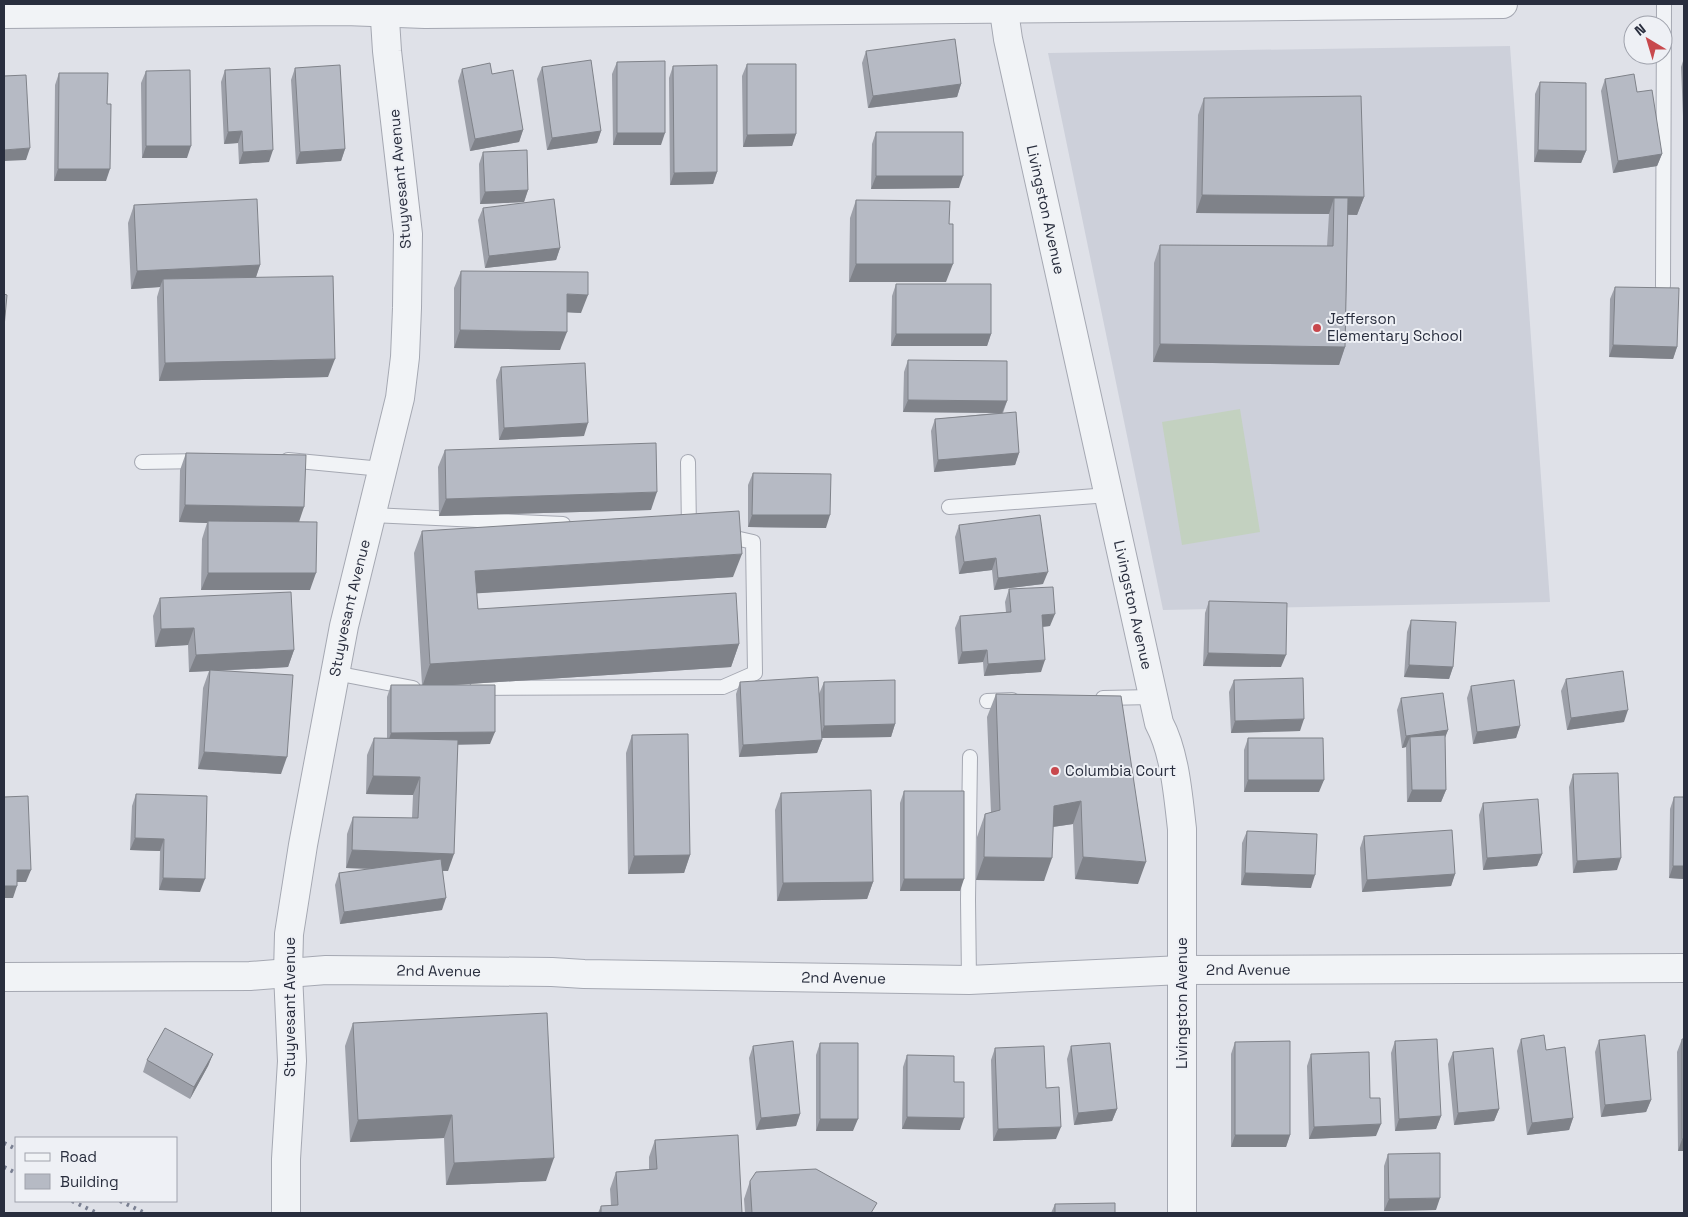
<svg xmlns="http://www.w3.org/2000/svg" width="1688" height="1217" font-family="'Space Grotesk',sans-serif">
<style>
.built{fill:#cdd0da}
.pitch{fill:#c3d1c0}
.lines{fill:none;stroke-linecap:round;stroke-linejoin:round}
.service-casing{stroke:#a5a8b2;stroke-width:16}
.minor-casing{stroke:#a5a8b2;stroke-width:30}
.service{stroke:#f1f3f6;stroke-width:14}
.minor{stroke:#f1f3f6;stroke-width:28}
.rail{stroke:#797f91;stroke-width:4;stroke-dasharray:2.5 5;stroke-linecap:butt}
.wall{fill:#9da0a9}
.shaded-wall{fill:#7f8289}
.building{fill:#b6bac4;stroke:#7f8289}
.poi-dot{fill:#c8484d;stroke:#eef0f5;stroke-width:2}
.labels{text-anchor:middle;stroke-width:4;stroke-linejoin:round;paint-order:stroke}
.street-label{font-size:15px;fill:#292e3e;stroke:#eef0f5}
.poi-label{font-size:15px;fill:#292e3e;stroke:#eef0f5;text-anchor:start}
</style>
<rect width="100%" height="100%" fill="#dfe1e8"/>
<!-- built -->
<path class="built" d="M1510,46L1550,602L1163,610L1048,53Z"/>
<!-- pitch -->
<path class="pitch" d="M1240,409L1260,532L1182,545L1162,422Z"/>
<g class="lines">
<defs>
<path id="service" d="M1663,286L1664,4
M288,460L382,469
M142,462L202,461
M949,507L1109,495
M372,515L563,524
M687,530H689L688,462
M335,673L413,688
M477,688L723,687L755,673L753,542L722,535
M1103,698L1153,697
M987,701L1012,700
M969,980L968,900L970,757"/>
<g id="minor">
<path id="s1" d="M1003,4L1008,39L1159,723C1175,753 1178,795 1182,829V1213"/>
<path d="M4,14L345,11L425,14L1503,4"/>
<path id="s2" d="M4,977L250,976L326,970L552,972L584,974L969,980L1182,970L1684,968"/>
<path id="s3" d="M286,1213V1159L292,1061L288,973L289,934L303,845L344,626L400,398L405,357L407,308L408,234L387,51L384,4"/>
</g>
</defs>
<!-- service casing -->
<use href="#service" class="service-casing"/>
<!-- minor casing -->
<use href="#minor" class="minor-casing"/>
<!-- service -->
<use href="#service" class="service"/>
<!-- minor -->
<use href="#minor" class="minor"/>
<!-- rail -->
<path class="rail" d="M4,1143L16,1149
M4,1167L16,1173
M72,1201L97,1213
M120,1201L145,1213"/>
</g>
<!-- wall -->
<path class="wall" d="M866,51L961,84L957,97L868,108L862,63Z
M1684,58V116H1683L1681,67Z
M617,62L661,145H613L612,74Z
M747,64L796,134L792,146L743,147L742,76Z
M673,66L717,172L713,184L670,185L669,78Z
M542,67L601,131L597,143L547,150L537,79Z
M295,68L345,149L341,161L296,164L291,80Z
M462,69L492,74L523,130L519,142L470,151L458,81Z
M225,70L269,162L239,164L238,143L224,144L221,82Z
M146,71L187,158H142L141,83Z
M59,73L106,181H54L55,85Z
M1605,79L1637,92L1662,154L1657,166L1613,173L1601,91Z
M1540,82L1586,151L1581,163L1534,162L1535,94Z
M1204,98L1364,197L1357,215H1348L1345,347L1339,365L1153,362L1154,263L1160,245L1327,246L1329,214L1196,213L1198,115Z
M876,132L959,188L871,189L872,144Z
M483,152L528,190L524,202L480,204L479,164Z
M856,200L949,224L946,282H849L850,218Z
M134,205L260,265L256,277L328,377L159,381L157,297L160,287L131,289L128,223Z
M483,208L560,248L556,260L485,268L478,220Z
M461,271L581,313L567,312L560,350L454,348V288Z
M896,284L991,334L987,346H891L892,296Z
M1615,287L1677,347L1673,359L1609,357L1610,299Z
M908,360L1007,401L1003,413L1019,453L1015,465L934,472L931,431L935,419L996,413L903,412L904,372Z
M501,367L584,436L499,440L496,380Z
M445,450L651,510L439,516L438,467Z
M186,453L299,521L310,590H201L202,539L207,523L179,522L180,470Z
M753,473L826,528L748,527V485Z
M959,525L1043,584L994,590L992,570L959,574L955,537Z
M422,531L733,577L476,593L478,609L739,644L731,667L454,685L490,744L458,745L448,871H443L442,910L340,924L335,885L339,873L371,869L346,868L347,834L353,817L412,818L413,795L366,794L367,755L374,738H387V697L391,685H422L414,553Z
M1009,589L1050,626L1043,627L1041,672L984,676L983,662L958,664L955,628L960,616L1006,612L1005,602Z
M160,598L294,650L288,667L217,671L281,774L198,769L203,688L209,671L189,672L188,645L155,647L153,616Z
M1209,601L1281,667L1203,666L1205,613Z
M1411,620L1453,667L1449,679L1404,677L1407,632Z
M1566,679L1624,722L1567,730L1561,691Z
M1234,680L1300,731L1231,733L1229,692Z
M740,682L819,694L824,682L895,724L891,737L821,738L822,740L817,753L739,757L736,694Z
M1471,686L1520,726L1516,738L1473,744L1467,698Z
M996,694L1121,696L1138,884L1075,879L1073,824L1053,827L1044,881L976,880L977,837L985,814L991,813L987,717Z
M1401,698L1448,730L1445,738L1446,790L1441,802H1407L1406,747L1402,748L1397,710Z
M632,735L690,855L684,873L628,874L626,753Z
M1248,738L1319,792H1244V750Z
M1573,774L1617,870L1573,873L1569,787Z
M904,791L960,891H900V803Z
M781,793L873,882L867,899L777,901L775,810Z
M136,794L200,892L159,890L160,851L130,850L132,806Z
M1674,797L1684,879L1669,878L1670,809Z
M1483,803L1542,854L1537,866L1483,870L1479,815Z
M1247,831L1311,888L1241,885L1242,843Z
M1364,836L1455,874L1451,886L1362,892L1360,848Z
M353,1023L546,1181L446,1185L444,1138L350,1142L345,1046Z
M1521,1039L1546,1050L1573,1118L1569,1130L1527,1135L1517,1051Z
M1682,1039L1684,1151H1678L1677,1052Z
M1599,1040L1651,1100L1646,1112L1601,1117L1595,1052Z
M1395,1041L1441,1116L1436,1129L1395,1131L1391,1053Z
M1235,1042L1290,1135L1286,1147H1231V1054Z
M820,1043L853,1131H816V1055Z
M753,1046L800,1114L796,1126L756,1130L749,1058Z
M1071,1046L1117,1109L1112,1121L1074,1125L1067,1059Z
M995,1048L1046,1088L1056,1139L993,1141L991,1060Z
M1453,1052L1499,1109L1494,1121L1454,1125L1448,1064Z
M213,1054L208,1066L190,1099L143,1072L147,1060Z
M1311,1054L1370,1098L1376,1136L1309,1139L1307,1066Z
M907,1055L954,1082L960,1130L902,1129L903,1067Z
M655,1140L742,1213H598L601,1206L611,1205L610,1189L616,1172L649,1169V1157Z
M1388,1154L1436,1210L1384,1211V1166Z
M750,1181L873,1213H745L744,1199Z
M1055,1204L1115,1213H1051Z"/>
<!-- shaded-wall -->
<path class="shaded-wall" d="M961,84L957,97L868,108L873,96Z
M523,130L519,142L470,151L475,139Z
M242,131L238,143L224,144L228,132Z
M601,131L597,143L547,150L552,138Z
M617,133H665L661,145H613Z
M796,134L792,146L743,147L747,135Z
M146,146H191L187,158H142Z
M30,148L26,160L4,161V150Z
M345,149L341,161L296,164L300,152Z
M273,150L269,162L239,164L243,152Z
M1538,150L1586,151L1581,163L1534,162Z
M1662,154L1657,166L1613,173L1618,161Z
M58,169H110L106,181H54Z
M717,172L713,184L670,185L674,173Z
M876,176H963L959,188L871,189Z
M528,190L524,202L480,204L485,192Z
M1202,195L1364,197L1357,215L1334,214V198L1329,214L1196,213Z
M560,248L556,260L485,268L489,256Z
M856,264H953L946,282H849Z
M260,265L254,283L163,279L160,287L131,289L137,271Z
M567,294L588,295L581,313L561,312Z
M460,330L567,332L560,350L454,348Z
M896,334H991L987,346H891Z
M1160,344L1345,347L1339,365L1153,362Z
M1613,345L1677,347L1673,359L1609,357Z
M335,359L328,377L159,381L165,363Z
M908,400L1007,401L1002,413L903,412Z
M588,423L584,436L499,440L504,428Z
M1019,453L1015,465L934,472L938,460Z
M657,492L651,510L439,516L446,499Z
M185,505L304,507L298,525L208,521L207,523L179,522Z
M752,515H830L826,528L748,527Z
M742,554L733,577L467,594L475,571Z
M996,558L992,570L959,574L964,562Z
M1048,572L1043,584L994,590L998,578Z
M208,573H316L310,590H201Z
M1055,614L1050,626L1038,627L1042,615Z
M194,628L188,645L155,647L161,629Z
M739,644L731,667L422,687L430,664Z
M294,650L288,667L189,672L196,655Z
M987,650L983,662L958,664L962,652Z
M1208,653L1286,655L1281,667L1203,666Z
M1045,660L1041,672L984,676L988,664Z
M1409,665L1453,667L1449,679L1404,677Z
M1628,710L1624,722L1567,730L1571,718Z
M1304,719L1300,731L1231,733L1235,721Z
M895,724L891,737L820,738L824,726Z
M1520,726L1516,738L1473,744L1477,732Z
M1448,730L1443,742L1410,737L1406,747L1402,748L1406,736Z
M495,732L490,744L387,745L391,733Z
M822,740L817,753L739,757L743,745Z
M204,752L287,757L281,774L198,769Z
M373,776L420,777L413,795L366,794Z
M1248,780H1324L1319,792H1244Z
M1412,790H1446L1441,802H1407Z
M1081,801L1073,824L1045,828L1054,806Z
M135,838L164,839L160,851L130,850Z
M352,850L454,854L448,871L346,868Z
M1542,854L1537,866L1483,870L1487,858Z
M690,855L684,873L628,874L634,856Z
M984,857L1052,858L1044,881L976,880Z
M1083,857L1146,862L1138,884L1075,879Z
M1621,858L1617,870L1573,873L1577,861Z
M1673,866H1684V879L1669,878Z
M17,870H31L26,882H13Z
M1245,873L1315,875L1311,888L1241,885Z
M1455,874L1451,886L1362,892L1367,880Z
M163,878L205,879L200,892L159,890Z
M904,879H964L960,891H900Z
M873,882L867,899L777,901L783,883Z
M4,886H17L13,898H4Z
M446,898L442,910L340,924L344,912Z
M213,1054L208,1066L190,1099L194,1087Z
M1651,1100L1646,1112L1601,1117L1605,1105Z
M1117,1109L1112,1121L1074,1125L1078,1113Z
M1499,1109L1494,1121L1454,1125L1458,1113Z
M800,1114L796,1126L756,1130L761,1118Z
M452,1115L444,1138L350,1142L358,1120Z
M1441,1116L1436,1129L1395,1131L1399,1119Z
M907,1117L964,1118L960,1130L902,1129Z
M1573,1118L1569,1130L1527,1135L1532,1123Z
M820,1119H858L853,1131H816Z
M1381,1124L1376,1136L1309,1139L1314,1127Z
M1061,1127L1056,1139L993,1141L998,1129Z
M1235,1135H1290L1286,1147H1231Z
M1682,1139H1684V1151H1678Z
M554,1158L546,1181L446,1185L454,1163Z
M1440,1198L1436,1210L1384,1211L1389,1199Z"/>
<!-- building -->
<path class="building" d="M955,39L961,84L873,96L866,51Z
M591,60L601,131L552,138L542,67Z
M665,61V133H617V62Z
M490,63L492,74L513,70L523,130L475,139L462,69Z
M747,64H796V134L747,135Z
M340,65L345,149L300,152L295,68Z
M717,65V172L674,173L673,66Z
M270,68L273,150L243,152L242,131L228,132L225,70Z
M190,70L191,146H146V71Z
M59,73H108L107,104H111L110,169H58Z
M1634,74L1637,92L1652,90L1662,154L1618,161L1605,79Z
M26,75L30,148L4,150V76Z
M1540,82L1586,83V151L1538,150Z
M1361,96L1364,197L1202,195L1204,98Z
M876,132H963V176H876Z
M527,150L528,190L485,192L483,152Z
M1334,198H1348L1345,347L1160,344V245L1333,246Z
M257,199L260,265L137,271L134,205Z
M554,199L560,248L489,256L483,208Z
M856,200L950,201L949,224H953V264H856Z
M461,271L588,272V295L567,294V332L460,330Z
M333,276L335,359L165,363L163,279Z
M896,284H991V334H896Z
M1615,287L1679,288L1677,347L1613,345Z
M4,294L7,295L4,327Z
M908,360L1007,361V401L908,400Z
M585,363L588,423L504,428L501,367Z
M1016,412L1019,453L938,460L935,419Z
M656,443L657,492L446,499L445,450Z
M186,453L306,455L304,507L185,505Z
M753,473L831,474L830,515H752Z
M739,511L742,554L475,571L478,609L736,593L739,644L430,664L422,531Z
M1040,515L1048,572L998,578L996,558L964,562L959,525Z
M208,521L317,522L316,573H208Z
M1053,587L1055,614L1042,615L1045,660L988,664L987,650L962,652L960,616L1011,612L1009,589Z
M291,592L294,650L196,655L194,628L161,629L160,598Z
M1209,601L1287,603L1286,655L1208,653Z
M1411,620L1456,622L1453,667L1409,665Z
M210,670L293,675L287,757L204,752Z
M1623,671L1628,710L1571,718L1566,679Z
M818,677L822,740L743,745L740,682Z
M1303,678L1304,719L1235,721L1234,680Z
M895,680V724L824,726V682Z
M1514,680L1520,726L1477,732L1471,686Z
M391,685H495V732L391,733Z
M1443,693L1448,730L1406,736L1401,698Z
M996,694L1121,696L1146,862L1083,857L1081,801L1054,806L1052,858L984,857L985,814L1000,810Z
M688,734L690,855L634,856L632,735Z
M1445,735L1446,790H1412L1410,737Z
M374,738L458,740L454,854L352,850L353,817L418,818L420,777L373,776Z
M1248,738H1323L1324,780H1248Z
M1618,773L1621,858L1577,861L1573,774Z
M871,790L873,882L783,883L781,793Z
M904,791H964V879H904Z
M136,794L207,796L205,879L163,878L164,839L135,838Z
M28,796L31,870H17V886H4V797Z
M1674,797H1684V866H1673Z
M1538,799L1542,854L1487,858L1483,803Z
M1452,830L1455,874L1367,880L1364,836Z
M1247,831L1317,834L1315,875L1245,873Z
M441,859L446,898L344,912L339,873Z
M547,1013L554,1158L454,1163L452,1115L358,1120L353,1023Z
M165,1028L213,1054L194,1087L147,1060Z
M1544,1035L1546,1050L1565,1047L1573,1118L1532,1123L1521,1039Z
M1645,1035L1651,1100L1605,1105L1599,1040Z
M1437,1039L1441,1116L1399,1119L1395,1041Z
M1682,1039H1684V1139H1682Z
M793,1041L800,1114L761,1118L753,1046Z
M1290,1041V1135H1235V1042Z
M820,1043H858V1119H820Z
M1110,1043L1117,1109L1078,1113L1071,1046Z
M1044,1046L1046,1088L1059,1087L1061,1127L998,1129L995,1048Z
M1493,1048L1499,1109L1458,1113L1453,1052Z
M1369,1052L1370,1098H1380L1381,1124L1314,1127L1311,1054Z
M907,1055L954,1056V1082H964V1118L907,1117Z
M738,1135L742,1213H601V1206L618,1205L616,1172L657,1169L655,1140Z
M1440,1153V1198L1389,1199L1388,1154Z
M816,1169L877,1203L871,1213H752L750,1181L756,1172Z
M1115,1203V1213H1055V1204Z"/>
<!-- markers -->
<g class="poi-dot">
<circle cx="1317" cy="328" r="5"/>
<circle cx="1055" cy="771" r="5"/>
</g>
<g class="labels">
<!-- street labels -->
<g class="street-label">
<text transform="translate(400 179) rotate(-95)" y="5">Stuyvesant Avenue</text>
<text dy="5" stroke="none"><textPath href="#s1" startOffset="210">Livingston Avenue</textPath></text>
<text dy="5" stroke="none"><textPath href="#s1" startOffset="615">Livingston Avenue</textPath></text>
<text dy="5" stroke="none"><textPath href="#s3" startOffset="611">Stuyvesant Avenue</textPath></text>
<text dy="5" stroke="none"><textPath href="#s2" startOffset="1245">2nd Avenue</textPath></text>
<text dy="5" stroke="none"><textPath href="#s2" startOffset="435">2nd Avenue</textPath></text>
<text dy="5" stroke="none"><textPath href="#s2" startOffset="840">2nd Avenue</textPath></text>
<text transform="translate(1182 1003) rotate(-90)" y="5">Livingston Avenue</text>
<text transform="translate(290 1007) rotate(-90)" y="5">Stuyvesant Avenue</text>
</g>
<!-- poi labels -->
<g class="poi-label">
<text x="1327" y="324">Jefferson<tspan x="1327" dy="17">Elementary School</tspan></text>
<text x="1065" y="776">Columbia Court</text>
</g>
</g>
<!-- border -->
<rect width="1688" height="1217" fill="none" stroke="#292e3e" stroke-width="10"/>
<!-- legend -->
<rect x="15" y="1137" width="162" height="65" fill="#eef0f5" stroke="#9fa2ac"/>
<rect x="25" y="1153" width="25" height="8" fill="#f1f3f6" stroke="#9fa2ac"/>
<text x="60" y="1162" font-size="15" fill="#292e3e">Road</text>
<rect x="25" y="1174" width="25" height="15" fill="#b6bac4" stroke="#9fa2ac"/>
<text x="60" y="1187" font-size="15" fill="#292e3e">Building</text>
<!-- north arrow -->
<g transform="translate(1648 40) rotate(322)"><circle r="24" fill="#eef0f5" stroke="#9fa2ac"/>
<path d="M0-4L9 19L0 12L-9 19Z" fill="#c8484d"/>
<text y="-8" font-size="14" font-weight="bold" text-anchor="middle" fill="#292e3e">N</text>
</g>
</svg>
